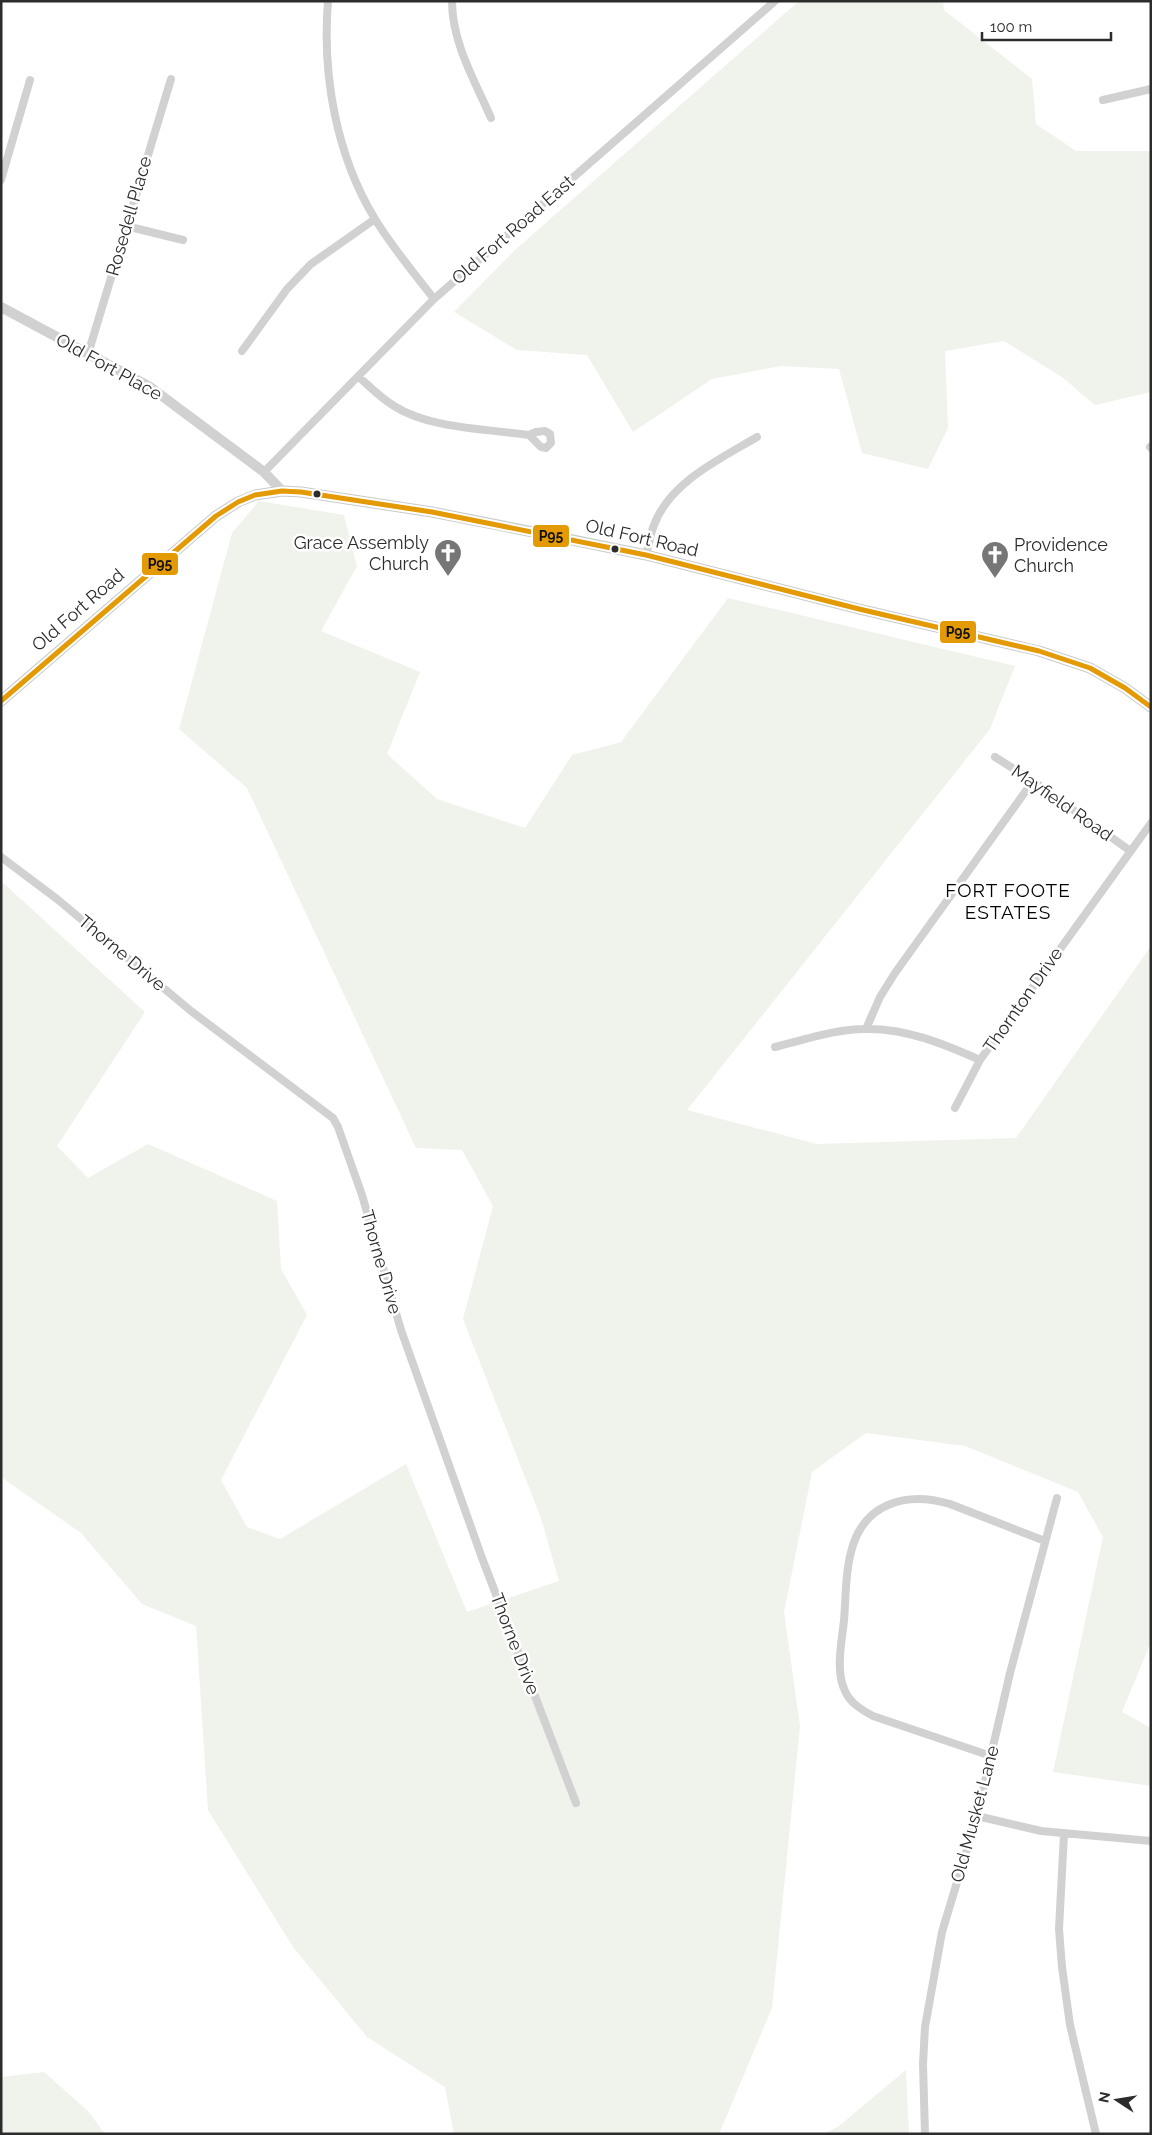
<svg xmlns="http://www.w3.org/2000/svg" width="1152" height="2135" font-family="Raleway,sans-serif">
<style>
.green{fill:#f0f3eb}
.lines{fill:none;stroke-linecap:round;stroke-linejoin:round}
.minor{stroke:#d1d1d1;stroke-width:8}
.tertiary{stroke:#d1d1d1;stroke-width:10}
.secondary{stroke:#cacaca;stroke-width:11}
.bus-1-casing{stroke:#fff;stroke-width:9}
.bus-1{stroke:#e39a04;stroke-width:5}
.bus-dot{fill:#2c2c2c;stroke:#fff;stroke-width:2}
.labels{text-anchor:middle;stroke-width:5;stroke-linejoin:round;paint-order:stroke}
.street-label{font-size:18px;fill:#2c2c2c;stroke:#fff}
.poi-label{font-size:18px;fill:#2c2c2c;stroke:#fff;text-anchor:end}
.neighbourhood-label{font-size:19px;letter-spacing:1px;fill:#000;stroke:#fff}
.line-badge{stroke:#fff;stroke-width:2}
.pale-badge-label{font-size:14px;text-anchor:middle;font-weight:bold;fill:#111}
</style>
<rect width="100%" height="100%" fill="#fff"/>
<!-- green -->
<path class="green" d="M799,1H943L944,10L1032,79L1036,124L1076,151H1151V392L1095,405L1062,377L1004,341L945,351L948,428L928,469L862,453L839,369L781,366L712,379L633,432L587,355L517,350L454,312L516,249Z
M259,501L344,515L357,566L321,631L420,672L387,754L437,799L525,828L572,755L621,742L728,598L1015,666L990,729L687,1110L817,1144L1016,1138L1151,946V1642L1122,1712L1151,1728V1786L1053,1772L1103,1537L1078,1492L965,1446L866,1433L812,1472L784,1612L800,1726L772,2008L719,2134H454L445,2087L367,2037L293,1947L208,1810L196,1626L142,1604L81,1533L1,1477V881L145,1012L57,1146L88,1178L148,1144L277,1201L281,1269L307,1315L221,1480L247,1527L280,1539L406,1464L467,1612L559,1581L541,1518L463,1319L493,1206L462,1150L416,1148L247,788L179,729L232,533Z
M906,2070L909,2134H824L839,2126Z
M44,2072L88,2111L105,2134H1V2077Z"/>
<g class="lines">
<!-- minor -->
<path class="minor" d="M328,1C322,75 336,155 375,219C392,247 414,273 434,299
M452,1C452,43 475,81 491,118
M1103,100L1151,89
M1,180L30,80
M126,226L183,240
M242,351L287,289L311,264L375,219
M88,354L171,79
M359,377C370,387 381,398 394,406C430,429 488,429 529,435
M545,431L550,434L551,443L546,448L541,447L529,435L536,432Z
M1150,447L1151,448
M264,472L434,299L775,1
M646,555C649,545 650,535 654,525C670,482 720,459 757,437
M995,757L1033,781L1129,850
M1,857L57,899L191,1011L333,1118L338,1127L362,1195L401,1330L482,1558L576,1803
M866,1029L880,997L895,973L1033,781
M775,1047C804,1040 835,1029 865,1029C906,1028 944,1044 980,1060
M955,1108L980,1060L1151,823
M991,1756L873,1716C862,1710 850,1703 845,1691C835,1671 842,1641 844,1620C846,1597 845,1574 851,1552C863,1503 906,1491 950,1504L1045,1541
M977,1816L1041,1831L1151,1841
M1064,1834L1059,1929L1062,1967L1070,2025L1096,2134
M925,2134L923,2064L925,2027L942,1932L977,1816L1010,1673L1057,1498"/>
<!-- tertiary -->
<path class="tertiary" d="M1,307L150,387L264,472L282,491"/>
<!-- secondary -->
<path class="secondary" d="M1,701L216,516L238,502L255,495L282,491L301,492L432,512L538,533L646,555L859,609L1039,651L1090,668L1125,688L1151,707"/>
<defs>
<path id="bus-1" d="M1,701L216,516L238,502L255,495L282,491L301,492L432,512L646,555L859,609L1039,651L1090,668L1125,688L1151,707"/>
</defs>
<!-- bus-1 casing -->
<use href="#bus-1" class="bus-1-casing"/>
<!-- bus-1 -->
<use href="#bus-1" class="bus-1"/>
</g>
<!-- icons -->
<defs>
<symbol id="church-pin" viewBox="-11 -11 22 30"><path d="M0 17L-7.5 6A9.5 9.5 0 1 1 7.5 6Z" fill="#767676" stroke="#fff"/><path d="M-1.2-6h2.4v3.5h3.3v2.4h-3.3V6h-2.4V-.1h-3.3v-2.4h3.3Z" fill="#fff"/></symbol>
</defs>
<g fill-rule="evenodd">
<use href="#church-pin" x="432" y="537" width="32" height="43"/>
<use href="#church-pin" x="979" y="539" width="32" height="43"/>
</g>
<!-- markers -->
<g class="bus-dot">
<circle cx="317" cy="494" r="4.5"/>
<circle cx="615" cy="549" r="4.5"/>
</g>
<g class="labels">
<!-- street labels -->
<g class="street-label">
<text transform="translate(129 216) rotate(-74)" y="6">Rosedell Place</text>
<text transform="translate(513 230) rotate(-41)" y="6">Old Fort Road East</text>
<text transform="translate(109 367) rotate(29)" y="6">Old Fort Place</text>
<text transform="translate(642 538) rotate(13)" y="6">Old Fort Road</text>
<text transform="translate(78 610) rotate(-41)" y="6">Old Fort Road</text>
<text transform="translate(1062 803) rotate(35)" y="6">Mayfield Road</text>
<text transform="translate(122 953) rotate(40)" y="6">Thorne Drive</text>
<text transform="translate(1023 1000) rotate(-55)" y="6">Thornton Drive</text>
<text transform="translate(381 1262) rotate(74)" y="6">Thorne Drive</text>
<text transform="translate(515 1644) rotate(69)" y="6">Thorne Drive</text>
<text transform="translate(975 1814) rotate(-75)" y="6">Old Musket Lane</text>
</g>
<!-- poi labels -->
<g class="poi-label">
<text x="429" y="549">Grace Assembly<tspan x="429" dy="21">Church</tspan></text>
<text x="1014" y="551" text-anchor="start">Providence<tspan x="1014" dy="21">Church</tspan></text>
</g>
<!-- neighbourhood labels -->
<g class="neighbourhood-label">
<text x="1008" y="897">FORT FOOTE<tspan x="1008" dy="22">ESTATES</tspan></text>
</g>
</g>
<g class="line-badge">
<rect x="532" y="524" width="38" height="24" rx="5" fill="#e39a04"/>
<rect x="141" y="552" width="38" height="24" rx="5" fill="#e39a04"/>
<rect x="939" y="620" width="38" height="24" rx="5" fill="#e39a04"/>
</g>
<g class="pale-badge-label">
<text x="551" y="541">P95</text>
<text x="160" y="569">P95</text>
<text x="958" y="637">P95</text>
</g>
<!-- border -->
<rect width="1152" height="2135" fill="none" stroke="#2c2c2c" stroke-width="5"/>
<!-- north arrow -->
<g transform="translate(1117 2100) rotate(282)" stroke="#ffffff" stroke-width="4" paint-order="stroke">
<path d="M0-4L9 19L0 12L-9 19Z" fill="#2c2c2c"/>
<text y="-8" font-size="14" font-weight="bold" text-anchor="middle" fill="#2c2c2c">N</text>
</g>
<!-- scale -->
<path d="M982 32v8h129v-8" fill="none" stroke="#2c2c2c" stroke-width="2.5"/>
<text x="990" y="32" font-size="15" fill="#2c2c2c" stroke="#ffffff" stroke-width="4" paint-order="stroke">100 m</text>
</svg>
